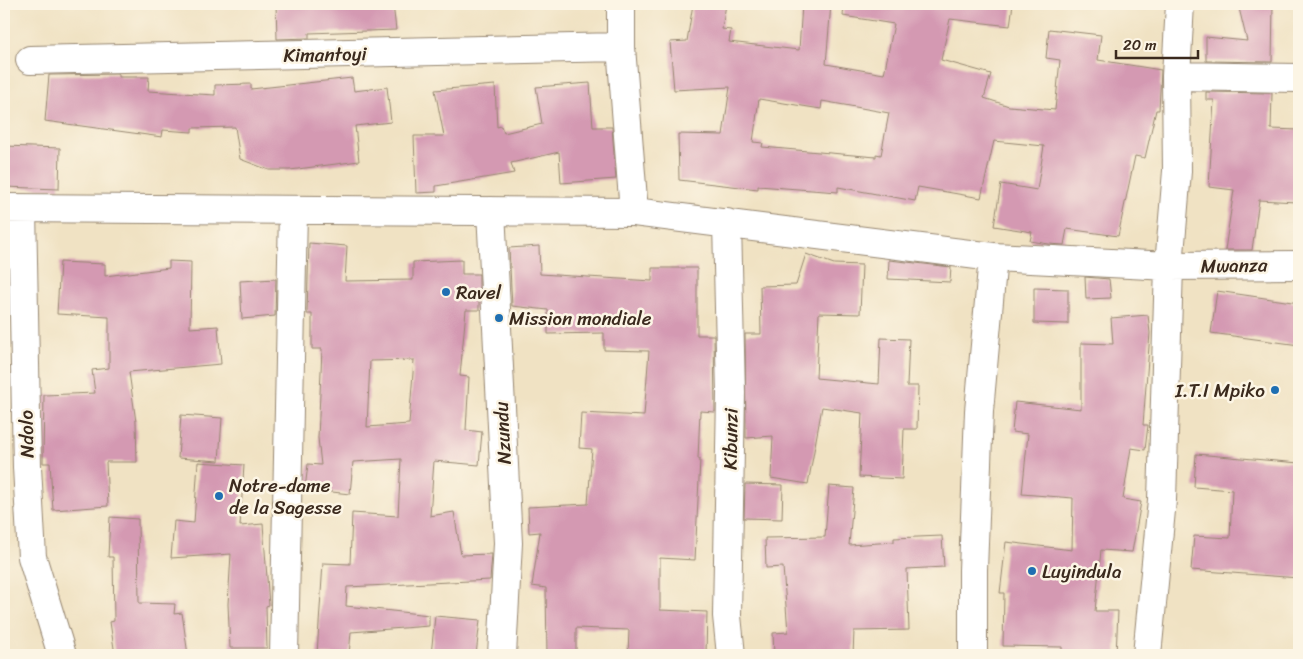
<svg xmlns="http://www.w3.org/2000/svg" width="1303" height="659" font-family="Sriracha,sans-serif">
<style>
.building{fill:#d499b2;fill-rule:evenodd}
.lines{fill:none;stroke-linecap:round;stroke-linejoin:round}
.minor-casing{stroke:#968670;stroke-width:30}
.minor{stroke:#fff;stroke-width:28}
.poi-dot{fill:#1f6fb2;stroke:#fcf5e5;stroke-width:2}
.labels{text-anchor:middle;stroke-width:5;stroke-linejoin:round;paint-order:stroke}
.street-label{font-size:19px;fill:#3b2a1e;stroke:#fcf5e5}
.poi-label{font-size:19px;fill:#3b2a1e;stroke:#fcf5e5;text-anchor:start}
</style>
<rect width="100%" height="100%" fill="#fcf5e5"/>
<filter id="ink" filterUnits="userSpaceOnUse"><feTurbulence type="fractalNoise" baseFrequency=".02" numOctaves="2"/><feDisplacementMap in="SourceGraphic" scale="10" xChannelSelector="R" yChannelSelector="G"/><feConvolveMatrix kernelMatrix="1 2 1 2 8 2 1 2 1" color-interpolation-filters="sRGB"/></filter>
<filter id="wash" filterUnits="userSpaceOnUse"><feTurbulence type="fractalNoise" baseFrequency=".0096" numOctaves="4" result="noise"/><feDisplacementMap in="SourceGraphic" scale="20" xChannelSelector="R" yChannelSelector="G"/><feGaussianBlur stdDeviation="1.12" result="paint"/><feColorMatrix in="noise" values="0 0 0 0 0 0 0 0 0 0 0 0 0 0 0 0 0 1.4 0 .05"/><feComposite in="paint" operator="in"/></filter>
<g filter="url(#wash)">
<rect width="100%" height="100%" fill="#f0e2c3"/>
<g id="blocks">
<!-- building -->
<path class="building" d="M276,4H393L396,30L309,33V38L277,39Z
M693,4H726L722,29L731,30L729,42L799,50L802,4H831L826,64L884,74L894,24L843,16L844,4H1013L1010,26L950,19L941,60L991,74L984,98L1009,106L1055,110L1060,60L1046,58L1049,29L1101,35L1098,60L1161,70L1159,110H1156L1145,158L1135,156L1118,236L1067,229L1064,245L1049,244L1030,241L1032,232L994,226L1001,184L1037,190L1044,146L994,141L981,198L918,187L915,201L838,187V192L758,186V189L679,180L678,134L723,135L730,87L674,90L670,42L687,41ZM759,99L821,109L822,101L889,113L881,155L876,154V157L762,147L763,143L753,142Z
M1238,4H1273L1272,62L1206,61V37L1247,41Z
M119,74V77H149L148,91L215,95V85L251,84V89L352,78L354,91L387,87L391,122L355,126L359,161L290,170H269L240,159L235,127L192,128V132L163,130L162,137L45,121L49,75Z
M590,83L593,127H612L616,179L561,183L559,152L511,163L514,173L436,186V192L416,193L414,136H444L435,90L495,85L497,127L501,126L504,133L542,124L536,87Z
M1206,92L1272,93L1271,129L1299,130L1296,202L1259,200L1252,250H1225L1234,190L1209,187L1214,100H1206Z
M4,146L60,148L59,189L4,187Z
M309,243L347,246L345,281L413,280V262L462,260V274H479V310H466L460,376L469,377L466,430L482,432L479,465L434,461L430,516L454,512L461,555L492,554L490,580L347,587L346,606L429,615V626L351,632L349,655L317,654L323,563L350,564L352,513L398,516L401,459L353,462L350,494L305,489L308,464L321,465L318,438L322,349H312V314H307ZM414,360L409,424L367,427L370,361Z
M539,246L540,274L652,281V268H697V335H714L715,412L700,411L698,459H700L695,560L660,558V610L707,612L706,655H628L629,630L576,628V654L547,655L546,588L532,586L540,532L529,533L528,507L588,504L592,449L579,448L581,413L644,416L649,351L604,350V333L548,334V310L512,306L509,248Z
M806,254L834,264L862,265L860,314L819,313L816,378L879,384L881,338L909,339L907,386H918L917,429H904L902,479L859,477L862,413L822,407L808,484L771,478L773,436L746,438L745,334H761L760,286L796,285Z
M889,260L951,267L950,282L888,279Z
M169,261L191,262L190,328L218,326L221,364L129,372L136,422L137,462H106L108,506L53,510L50,463H43L44,395L95,393L92,370L109,368V317L57,314L60,262L105,264V276L169,268Z
M1085,277L1109,279L1111,298L1086,299Z
M276,279L275,316L242,319L240,281Z
M1034,288L1068,289V324L1034,323Z
M1217,291L1299,303V345L1211,333Z
M1148,315L1150,333L1143,425H1148L1145,450L1131,448L1123,499L1141,502L1132,552L1101,550L1095,611H1118L1116,655H1062V647L1003,646L1004,593H1000L1006,542L1072,550L1073,498L1022,494L1028,434L1012,432L1015,402L1081,409V343L1113,344L1111,318Z
M181,415L222,418L219,461L178,458Z
M1196,454L1299,463V578L1191,570L1194,536L1230,538L1232,490L1194,487Z
M198,462L244,465L240,526L263,524L269,605L266,606L267,648H230L228,604L231,554L171,558L174,521L194,523Z
M745,484L783,485L782,519L744,518Z
M829,486L854,488L849,545L894,542V538L942,536L944,567L907,569L909,630L854,631L853,655H774L773,633L788,632L783,567L766,568L765,538L825,537Z
M110,517L138,519L139,603L175,604L174,614L182,613L188,655H115L110,622L114,621L113,557H108Z
M435,616L480,620L476,655H431Z"/>
</g>
</g>
<g filter="url(#ink)">
<use href="#blocks" fill-opacity="0" stroke="#968670" stroke-width="1"/>
<g class="lines">
<defs>
<path id="minor" d="M621,4V47L634,212
M30,60L621,47
M1176,76L1299,78
M4,208L634,212L993,257L1169,266L1299,265
M22,209L27,467L32,557L62,655
M491,211L508,543L502,655
M727,223L731,393L727,616L731,655
M284,655L293,211
M973,655V570L979,411L993,257
M1147,655L1162,500L1169,266L1177,171L1176,76L1180,4"/>
</defs>
<!-- minor casing -->
<use href="#minor" class="minor-casing"/>
<!-- minor -->
<use href="#minor" class="minor"/>
</g>
</g>
<!-- markers -->
<g class="poi-dot">
<circle cx="446" cy="292" r="5"/>
<circle cx="499" cy="318" r="5"/>
<circle cx="1275" cy="390" r="5"/>
<circle cx="219" cy="496" r="5"/>
<circle cx="1032" cy="571" r="5"/>
</g>
<g class="labels">
<!-- street labels -->
<g class="street-label">
<text transform="translate(325 54) rotate(-1)" y="7">Kimantoyi</text>
<text transform="translate(1234 265) rotate(-1)" y="7">Mwanza</text>
<text transform="translate(502 433) rotate(-93)" y="7">Nzundu</text>
<text transform="translate(26 434) rotate(-91)" y="7">Ndolo</text>
<text transform="translate(730 439) rotate(-89)" y="7">Kibunzi</text>
</g>
<!-- poi labels -->
<g class="poi-label">
<text x="456" y="299">Ravel</text>
<text x="509" y="325">Mission mondiale</text>
<text x="1265" y="397" text-anchor="end">I.T.I Mpiko</text>
<text x="229" y="492">Notre-dame<tspan x="229" dy="22">de la Sagesse</tspan></text>
<text x="1042" y="578">Luyindula</text>
</g>
</g>
<!-- margin -->
<rect width="1303" height="659" fill="none" stroke="#fcf5e5" stroke-width="20"/>
<!-- scale -->
<path d="M1116 50v8h82v-8" fill="none" stroke="#3b2a1e" stroke-width="2.5"/>
<text x="1123" y="50" font-size="15" fill="#3b2a1e" stroke="#fcf5e5" stroke-width="4" paint-order="stroke">20 m</text>
</svg>
